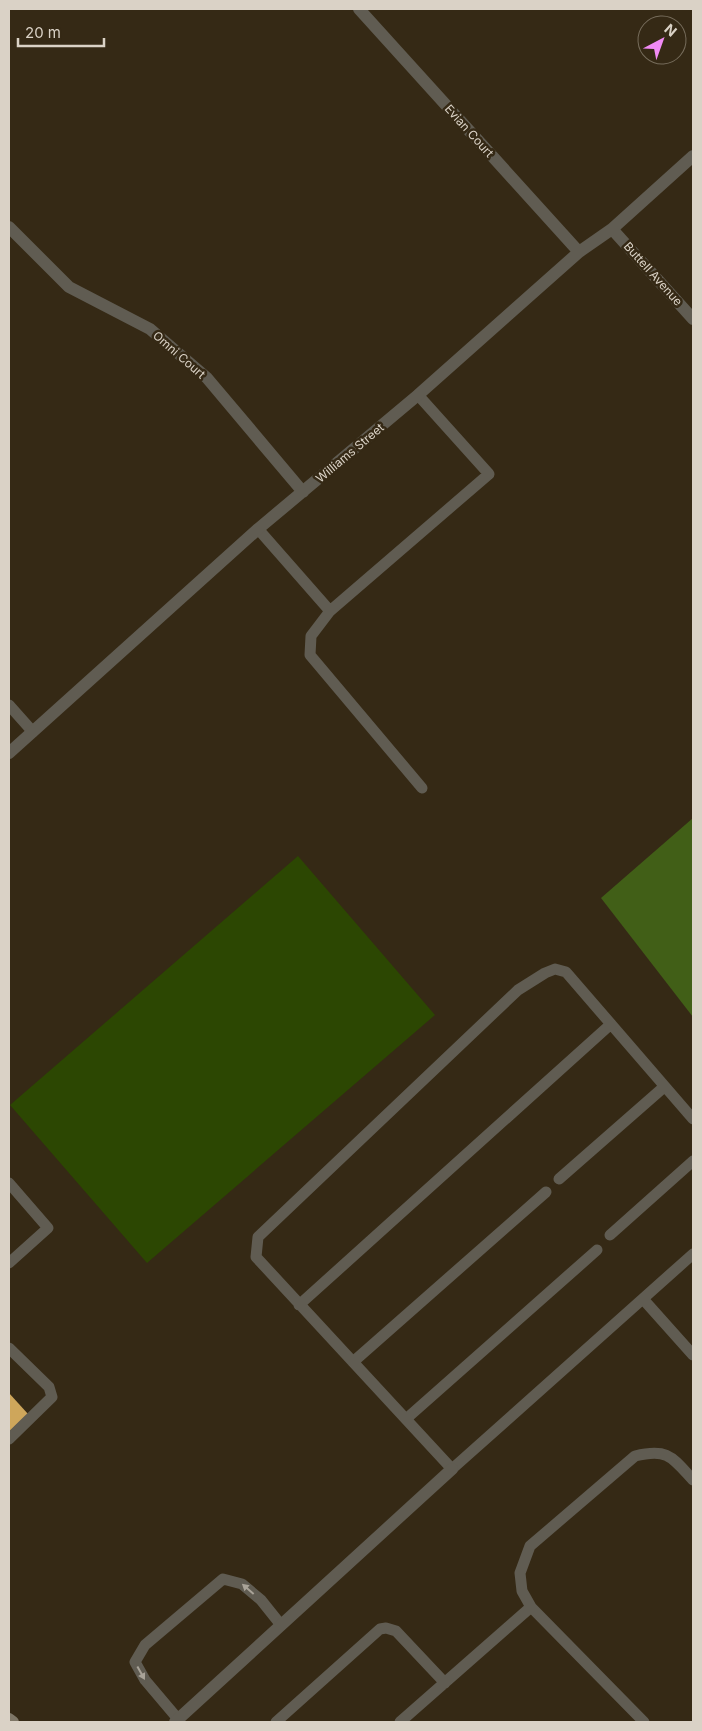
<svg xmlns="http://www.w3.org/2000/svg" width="702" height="1731" font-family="Inter,sans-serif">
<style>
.green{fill:#2c4702}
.forest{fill:#415f17}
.building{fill:#cea65b}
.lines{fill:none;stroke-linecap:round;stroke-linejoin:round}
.lane{stroke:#605c52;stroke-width:11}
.street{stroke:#605c52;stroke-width:12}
.secondary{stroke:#7e7666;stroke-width:12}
.oneway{fill:#a9a398}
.labels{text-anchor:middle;stroke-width:5;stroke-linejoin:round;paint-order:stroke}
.street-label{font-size:12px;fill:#dad2c6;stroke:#352915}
</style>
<rect width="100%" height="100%" fill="#352915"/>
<!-- green -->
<path class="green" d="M298,856L435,1015L147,1263L10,1105Z"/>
<!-- forest -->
<path class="forest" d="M693,818V1017L601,898Z"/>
<!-- building -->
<path class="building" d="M9,1393L28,1414L9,1432Z"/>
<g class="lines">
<!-- lane -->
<path class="lane" d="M258,529L330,611L489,474L418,395
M330,611L311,636L310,655L422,788
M9,705L33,732
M693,1119L566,972L555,969L545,973L518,990L258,1237L256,1257L452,1469L693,1254
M559,1179L664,1087
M9,1183L48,1228L9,1263
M610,1235L693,1161
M643,1299L693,1355
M299,1305L611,1024
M9,1348L49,1387L52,1397L9,1439
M353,1362L546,1192
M406,1419L597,1250
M178,1719L145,1680L135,1662L145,1645L223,1579L242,1584L261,1600L281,1625
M276,1722L380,1629L386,1628L396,1631L445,1683
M400,1722L531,1607
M644,1722L531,1607L522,1591L520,1573L530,1546L635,1456C668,1448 672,1457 693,1480"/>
<!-- street -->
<path class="street" d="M359,9L579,252
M9,227L69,287L150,329L207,378L303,492
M612,229L693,319
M9,753L258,529L418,395L579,252L612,229L693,156
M175,1722L452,1469"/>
<!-- secondary -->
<path class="secondary" d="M9,1719L13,1722"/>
</g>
<!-- one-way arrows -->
<defs><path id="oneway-solid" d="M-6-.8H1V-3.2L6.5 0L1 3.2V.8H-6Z" transform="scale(1.25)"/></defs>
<g class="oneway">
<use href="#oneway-solid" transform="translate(248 1589) rotate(-139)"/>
<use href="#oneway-solid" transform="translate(141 1673) rotate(61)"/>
</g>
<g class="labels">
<!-- street labels -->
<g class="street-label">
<text transform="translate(469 131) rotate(48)" y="4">Evian Court</text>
<text transform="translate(653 274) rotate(48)" y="4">Buttell Avenue</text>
<text transform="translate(179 355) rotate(41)" y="4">Omni Court</text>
<text transform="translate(350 453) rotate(-40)" y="4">Williams Street</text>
</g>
</g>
<!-- border -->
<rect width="702" height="1731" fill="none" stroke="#dad2c6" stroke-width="20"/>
<!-- north arrow -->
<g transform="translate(662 40) rotate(41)"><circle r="24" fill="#352915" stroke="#776d5c"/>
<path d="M0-4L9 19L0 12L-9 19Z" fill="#f18af4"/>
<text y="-8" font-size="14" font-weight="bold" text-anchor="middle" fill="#dad2c6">N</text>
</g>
<!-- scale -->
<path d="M18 38v8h86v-8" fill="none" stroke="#dad2c6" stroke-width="2.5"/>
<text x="25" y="38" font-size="15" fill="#dad2c6" stroke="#352915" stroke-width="4" paint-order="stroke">20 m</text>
</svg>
